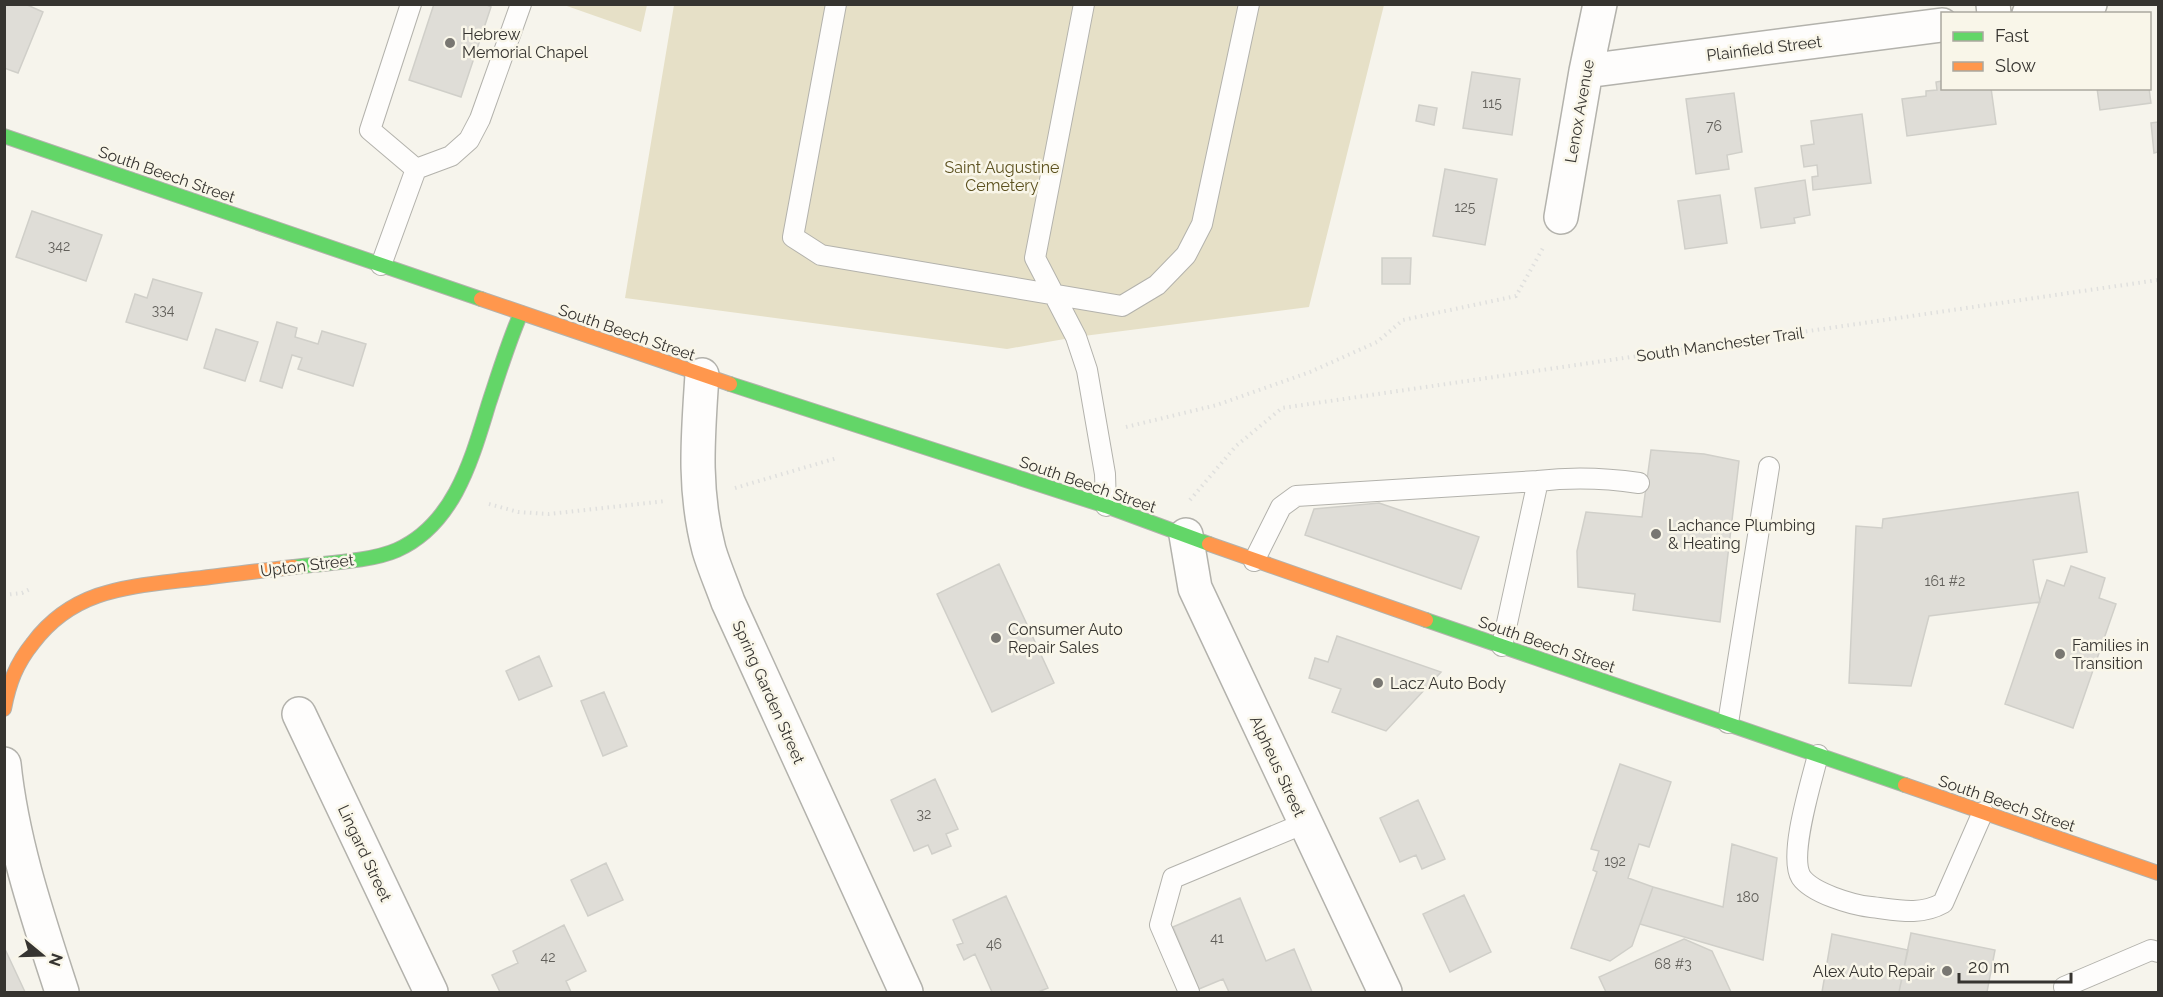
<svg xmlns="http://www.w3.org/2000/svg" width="2163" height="997" font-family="Raleway,sans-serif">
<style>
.green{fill:#e6e0c7}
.building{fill:#dfddd7;stroke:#d0cfc9;stroke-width:1.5}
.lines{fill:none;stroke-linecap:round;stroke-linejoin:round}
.lane-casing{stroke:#b3b2ac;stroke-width:22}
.street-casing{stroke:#b3b2ac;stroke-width:36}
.fast-casing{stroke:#b3b2ac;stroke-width:16}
.slow-casing{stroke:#b3b2ac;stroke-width:16}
.path{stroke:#e0e0de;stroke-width:4;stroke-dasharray:1.5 4.5;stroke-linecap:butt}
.lane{stroke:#fefdfc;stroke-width:20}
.street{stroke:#fefdfc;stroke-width:33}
.fast{stroke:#63d668;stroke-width:14}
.slow{stroke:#ff974d;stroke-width:14}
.poi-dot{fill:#797772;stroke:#f9f6e9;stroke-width:2}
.labels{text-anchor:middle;stroke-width:5;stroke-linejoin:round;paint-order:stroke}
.number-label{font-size:14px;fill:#615f5a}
.poi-label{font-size:16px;fill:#363430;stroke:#f9f6e9;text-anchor:start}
.street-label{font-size:16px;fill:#363430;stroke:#f9f6e9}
.park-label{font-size:16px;fill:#5b501e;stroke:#f9f6e9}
</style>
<rect width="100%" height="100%" fill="#f6f4ec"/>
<!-- green -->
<path class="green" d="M564,5H647L641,32Z
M674,5H1384L1309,307L1076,337L1007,349L625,298Z"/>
<!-- building -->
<path class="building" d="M4,4H25L43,12L18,73L4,68Z
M434,4H485L491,7L461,97L409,80Z
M1472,72L1520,79L1512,135L1463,128Z
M1942,81V88H1991L1996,124L1907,136L1902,99L1926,96V91L1937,90L1936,82Z
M2097,88H2149L2151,103L2100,110Z
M1734,93L1742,152L1727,155L1729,169L1696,174L1686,99Z
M1419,105L1437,108L1434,125L1416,121Z
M1862,114L1871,183L1813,190L1812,177L1818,176L1817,165L1804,167L1801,146L1814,144L1811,121Z
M2158,122V152L2154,153L2151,123Z
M1445,169L1497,179L1485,245L1433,236Z
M1805,180L1810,215L1794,218L1795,223L1761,228L1755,188Z
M1720,195L1727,243L1685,249L1678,201Z
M32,211L102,235L86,281L16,257Z
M1382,258H1411L1410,284H1382Z
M153,279L202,293L187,340L126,322L135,294L147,298Z
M277,322L297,328L295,337L318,344L322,331L366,344L353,386L298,369L302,358L292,355L282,388L260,381Z
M216,329L258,342L245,381L204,368Z
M1651,450L1704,454L1739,461L1720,622L1633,610L1635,594L1578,587L1577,551L1586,512L1642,517Z
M2078,492L2087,552L2033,560L2040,602L1929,616L1911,686L1849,683L1856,526L1882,528L1883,519Z
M1379,503L1479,537L1461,589L1305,535L1314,509Z
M999,564L1054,683L992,712L937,594Z
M2071,566L2105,578L2099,598L2116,604L2073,728L2005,704L2047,580L2064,586Z
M1337,636L1441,672L1386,731L1332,712L1341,689L1309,678L1315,658L1328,662Z
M539,656L552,686L519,700L506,671Z
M604,692L627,746L603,756L581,701Z
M1620,764L1671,782L1649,847L1639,844L1628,878L1653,887L1632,946L1610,961L1571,948L1597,872L1593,870L1599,851L1591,849Z
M935,779L958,829L946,834L951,846L932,854L928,845L914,851L891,800Z
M1418,800L1445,859L1422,869L1416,855L1400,862L1380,818Z
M1732,844L1777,858L1763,960L1640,924L1653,887L1723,907Z
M606,863L623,900L588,916L571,880Z
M1464,895L1491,952L1450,972L1423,914Z
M1006,896L1048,988L1038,992H992L975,954L964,960L957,945L963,943L953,920Z
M1240,898L1266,961L1294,949L1312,992H1229L1223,979L1199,989L1173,927Z
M564,925L586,971L566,981L571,992H500L492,975L518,963L513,951Z
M1911,933L1995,950L1987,992H1899Z
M1832,934L1908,950L1899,992H1822Z
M1684,939L1712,951L1731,992H1606L1599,977Z
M4,947L25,992H4Z"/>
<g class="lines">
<defs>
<path id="lane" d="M411,4L370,130L416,169
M836,4L793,237L821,255L1122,306L1157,285L1186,255L1202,224L1249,4
M1084,4L1035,258L1076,337L1087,370L1105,474L1106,506
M381,265L416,169L451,156L469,140L480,119L521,4
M1538,481C1572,477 1605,478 1639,483
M1254,561L1281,507L1296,496L1538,481L1502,646
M1728,723L1769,467
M1818,755C1812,780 1788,855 1801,877C1812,893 1852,905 1871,907C1897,910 1920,916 1943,903L1983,812
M2064,987L2151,950L2158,952
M1189,992L1160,925L1173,878L1305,823"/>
<path id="street" d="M1993,4L1994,14
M2029,14L2090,4
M1586,71L1942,25
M1561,217L1586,71L1600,4
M702,375C698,436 693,489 709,550C714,567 722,585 728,602L906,992
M1186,535L1195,588L1385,992
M299,714L431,992
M4,764C12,842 38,918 62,992"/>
<path id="fast" d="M4,136L481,299
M730,384L1106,506L1209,544
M294,567C323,563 370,562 397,550C455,524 472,458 489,403C499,373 508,343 521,313
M1426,620L1905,785"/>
<path id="slow" d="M481,299L730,384
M1209,544L1426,620
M4,709C9,683 16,664 33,643C72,591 124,587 184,580C221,576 257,571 294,567
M1905,785L2158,873"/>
</defs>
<!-- lane casing -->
<use href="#lane" class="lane-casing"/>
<!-- street casing -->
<use href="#street" class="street-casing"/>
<!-- fast casing -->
<use href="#fast" class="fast-casing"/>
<!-- slow casing -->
<use href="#slow" class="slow-casing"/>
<!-- path -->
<path class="path" d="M1126,427L1217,405L1310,372L1377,342L1403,320L1516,296L1543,248
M735,488L837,458
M1190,500L1236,446L1282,408L2158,280
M489,504L518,512L549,514L666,501
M4,595L22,593L32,588"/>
<!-- lane -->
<use href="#lane" class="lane"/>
<!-- street -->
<use href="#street" class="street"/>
<!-- fast -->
<use href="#fast" class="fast"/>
<!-- slow -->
<use href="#slow" class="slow"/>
</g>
<!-- markers -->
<g class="poi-dot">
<circle cx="450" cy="43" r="6"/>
<circle cx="1656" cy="534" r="6"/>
<circle cx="996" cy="638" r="6"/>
<circle cx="2060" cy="654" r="6"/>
<circle cx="1378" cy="683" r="6"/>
<circle cx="1947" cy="971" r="6"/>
</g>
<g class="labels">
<!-- number labels -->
<g class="number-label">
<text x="1492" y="108">115</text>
<text x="1714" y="131">76</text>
<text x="1465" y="212">125</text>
<text x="59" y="251">342</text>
<text x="163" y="315">334</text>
<text x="1945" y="586">161 #2</text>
<text x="924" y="819">32</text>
<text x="1615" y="866">192</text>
<text x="1748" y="902">180</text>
<text x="1217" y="943">41</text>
<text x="994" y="949">46</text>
<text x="548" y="962">42</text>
<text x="1673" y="969">68 #3</text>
</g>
<!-- poi labels -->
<g class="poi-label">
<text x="462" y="40">Hebrew<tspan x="462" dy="18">Memorial Chapel</tspan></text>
<text x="1668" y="531">Lachance Plumbing<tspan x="1668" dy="18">&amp; Heating</tspan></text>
<text x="1008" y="635">Consumer Auto<tspan x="1008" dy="18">Repair Sales</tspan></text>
<text x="2072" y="651">Families in<tspan x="2072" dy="18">Transition</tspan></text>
<text x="1390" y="689">Lacz Auto Body</text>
<text x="1935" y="977" text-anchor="end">Alex Auto Repair</text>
</g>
<!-- street labels -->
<g class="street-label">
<text transform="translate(1764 48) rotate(-7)" y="6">Plainfield Street</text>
<text transform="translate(1579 111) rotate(-80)" y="6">Lenox Avenue</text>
<text transform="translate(167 174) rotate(19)" y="6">South Beech Street</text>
<text transform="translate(627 332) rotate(19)" y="6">South Beech Street</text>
<text transform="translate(1720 344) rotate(-8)" y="6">South Manchester Trail</text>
<text transform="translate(1088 484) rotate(19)" y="6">South Beech Street</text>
<text transform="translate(307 565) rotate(-7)" y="6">Upton Street</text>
<text transform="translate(1547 644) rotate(19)" y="6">South Beech Street</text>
<text transform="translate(769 692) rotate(66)" y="6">Spring Garden Street</text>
<text transform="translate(1278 766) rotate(65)" y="6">Alpheus Street</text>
<text transform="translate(2007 803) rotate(19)" y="6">South Beech Street</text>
<text transform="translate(365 853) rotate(65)" y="6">Lingard Street</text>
</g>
<!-- park labels -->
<g class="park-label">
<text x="1002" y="173">Saint Augustine<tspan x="1002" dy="18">Cemetery</tspan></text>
</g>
</g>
<!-- border -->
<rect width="2163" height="997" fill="none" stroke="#363430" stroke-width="12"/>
<!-- legend -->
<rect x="1941" y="12" width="210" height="78" fill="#f9f6e9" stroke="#aba89f" stroke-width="1.5"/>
<rect x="1953" y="32" width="30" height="9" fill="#63d668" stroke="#aba89f" stroke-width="1.5"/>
<text x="1995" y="42" font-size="18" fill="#363430">Fast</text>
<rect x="1953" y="62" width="30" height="9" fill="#ff974d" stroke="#aba89f" stroke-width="1.5"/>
<text x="1995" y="72" font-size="18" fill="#363430">Slow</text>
<!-- north arrow -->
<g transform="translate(42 955) rotate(109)" stroke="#f9f6e9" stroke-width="4.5" paint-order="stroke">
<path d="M0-4.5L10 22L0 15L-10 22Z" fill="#363430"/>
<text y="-9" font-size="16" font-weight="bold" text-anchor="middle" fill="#363430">N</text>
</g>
<!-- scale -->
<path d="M1959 973v9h112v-9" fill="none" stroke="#363430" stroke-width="3"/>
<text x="1968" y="973" font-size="18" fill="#363430" stroke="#f9f6e9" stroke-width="4.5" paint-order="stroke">20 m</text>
</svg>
